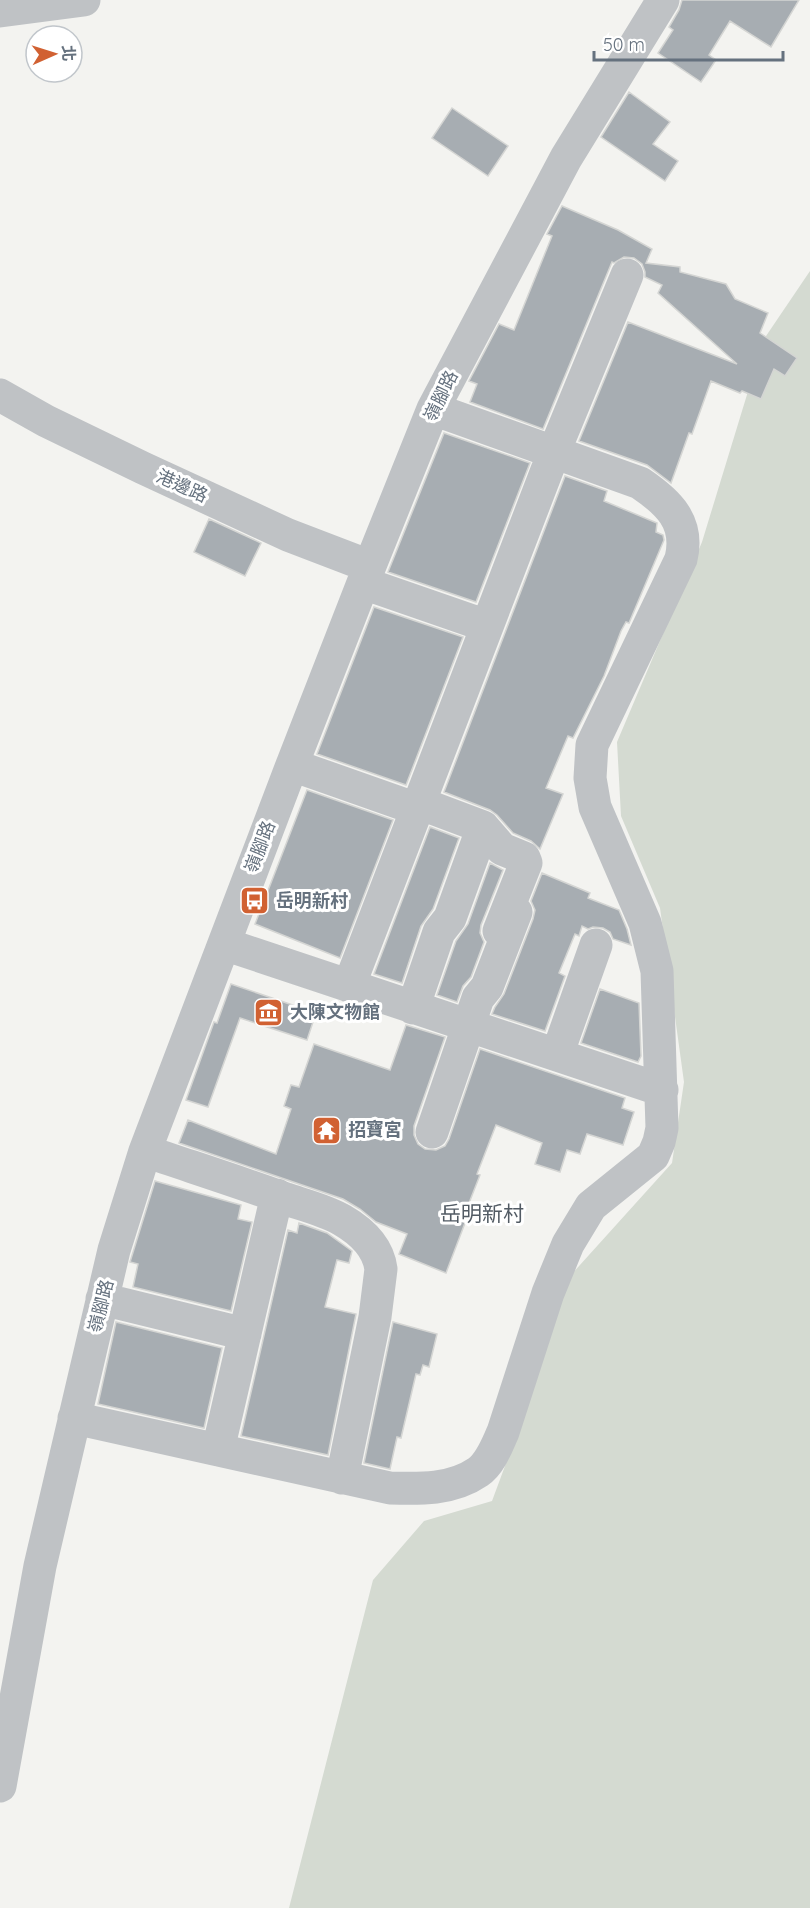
<svg xmlns="http://www.w3.org/2000/svg" width="810" height="1908" font-family="Quicksand,'Noto Sans TC',sans-serif">
<style>
.green{fill:#d4dad1}
.building{fill:#a7adb2;stroke:#d4d5d3;stroke-width:1.5}
.lines{fill:none;stroke-linecap:round;stroke-linejoin:round}
.minor{stroke:#bfc2c5;stroke-width:33}
.labels{text-anchor:middle;stroke-width:6;stroke-linejoin:round;paint-order:stroke}
.street-label{font-size:18px;fill:#65717e;stroke:#fff}
.poi-label{font-size:18px;font-weight:bold;fill:#65717e;stroke:#fff;text-anchor:start}
.quarter-label{font-size:21px;fill:#525b64;stroke:#fff}
</style>
<rect width="100%" height="100%" fill="#f3f3f0"/>
<!-- green -->
<path class="green" d="M810,271V1908H289L373,1580L424,1521L492,1501L532,1393L561,1286L672,1163L684,1082L660,908L621,816L617,742L702,542L764,339Z"/>
<!-- building -->
<path class="building" d="M682,0H799L771,47L730,21L709,55L716,60L701,82L658,53L673,30L669,27L679,10Z
M629,92L670,122L653,144L678,161L665,181L601,137Z
M452,108L508,146L488,176L432,138Z
M562,206L618,230L652,249L646,263L680,267V272L726,284L735,299L768,313L760,333L797,358L785,376L774,369L761,399L742,391L740,393L711,381L692,434L689,433L671,483L647,465L579,441L628,322L737,364L658,293L662,285L645,277V272L642,264L634,258L624,257L614,263L612,262L543,429L470,402L477,384L469,381L499,324L514,330L552,236L547,234Z
M444,433L530,463L476,602L388,572Z
M565,476L607,491L604,501L657,523L656,532L663,535L664,540L629,623L626,622L621,631L604,676L573,738L568,736L546,788L563,794L540,849L531,841L513,833L497,815L490,810L444,792Z
M209,519L261,543L245,576L194,552Z
M374,607L463,637L406,785L317,754Z
M307,790L393,820L340,958L255,924Z
M430,827L459,838L433,909L421,926L402,983L374,974Z
M490,863L503,870L481,925L480,933L484,942L471,977L463,986L457,1002L437,995L456,941L468,924Z
M542,873L590,893L588,898L619,910L627,929L631,945L613,939L610,932L603,928L593,927L588,929L582,926L579,936L575,934L559,973L565,976L545,1031L492,1014L495,1007L504,994L533,919L535,910L531,901Z
M231,984L316,1013L307,1040L240,1018L208,1107L186,1100L214,1022L217,1023Z
M600,989L639,1003L641,1056L638,1062L581,1043Z
M406,1025L445,1037L414,1126V1135L418,1144L425,1149L436,1150L445,1146L449,1139L480,1049L625,1098L622,1108L634,1112L623,1145L587,1134L580,1154L567,1150L560,1172L535,1164L542,1143L496,1125L477,1174L480,1175L462,1221L465,1223L446,1273L399,1254L407,1234L376,1222L360,1209L343,1199L179,1143L188,1120L276,1154L291,1109L284,1106L291,1085L299,1087L314,1044L390,1070Z
M155,1181L241,1205L238,1219L252,1222L231,1311L133,1287L138,1264L130,1262Z
M299,1223L327,1233L352,1251L349,1263L337,1260L325,1307L356,1314L328,1455L241,1436L288,1230L297,1233Z
M116,1322L222,1348L204,1428L98,1404Z
M393,1322L437,1334L429,1367L423,1365L420,1375L416,1374L401,1438L397,1437L390,1469L364,1463Z"/>
<g class="lines">
<!-- minor -->
<path class="minor" d="M0,11L84,0
M0,395L46,421L143,468L288,535L369,566
M363,583L487,626
M292,765L417,809
M483,827L502,849L524,858L526,863L499,931
M224,944L662,1090
M349,986L554,452L627,275
M413,1008L439,932L450,918L483,827L419,803
M557,1055L596,945
M432,1132L478,998L487,987L516,912
M145,1151C192,1167 239,1182 286,1199C304,1205 325,1210 342,1220C361,1231 378,1246 381,1269L375,1317L342,1478
M102,1299L245,1334
M74,1418L390,1488C420,1489 452,1490 478,1472C491,1463 497,1445 503,1432L548,1293L568,1244L591,1206L653,1156L659,1142L662,1128L657,971L645,923L595,807L590,778L592,745L681,559C690,522 668,502 640,483L433,409
M218,1450L277,1195
M0,1786L40,1566L114,1250L145,1151L292,765L363,583L433,409L566,158L663,0"/>
</g>
<!-- icons -->
<defs>
<symbol id="bus-square" viewBox="-11 -11 22 22"><rect x="-9" y="-9" width="18" height="18" rx="4" fill="#d16132" stroke="#fff"/><path d="M-5-6H5V4H4V6H2V4H-2V6H-4V4H-5ZM-3.5-4V0h7V-4ZM-3.5 1.2v1.5H-2V1.2ZM2 1.2v1.5H3.5V1.2Z" fill="#fff"/></symbol>
<symbol id="museum-square" viewBox="-11 -11 22 22"><rect x="-9" y="-9" width="18" height="18" rx="4" fill="#d16132" stroke="#fff"/><path d="M0-6L6-3V-2H-6V-3ZM-5-1h2V3h-2ZM-1-1h2V3h-2ZM3-1h2V3H3ZM-6 4H6V6H-6Z" fill="#fff"/></symbol>
<symbol id="temple-square" viewBox="-11 -11 22 22"><rect x="-9" y="-9" width="18" height="18" rx="4" fill="#d16132" stroke="#fff"/><path d="M0-6L5-2H3V0L6.5 2.5H4V6H1.5V3h-3V6H-4V2.5H-6.5L-3 0V-2H-5Z" fill="#fff"/></symbol>
</defs>
<g fill-rule="evenodd">
<use href="#bus-square" x="238" y="884" width="33" height="33"/>
<use href="#museum-square" x="252" y="996" width="33" height="33"/>
<use href="#temple-square" x="310" y="1114" width="33" height="33"/>
</g>
<g class="labels">
<!-- street labels -->
<g class="street-label">
<text transform="translate(441 396) rotate(-64)" y="6">嶺腳路</text>
<text transform="translate(182 486) rotate(24)" y="6">港邊路</text>
<text transform="translate(260 847) rotate(-69)" y="6">嶺腳路</text>
<text transform="translate(101 1306) rotate(-76)" y="6">嶺腳路</text>
</g>
<!-- poi labels -->
<g class="poi-label">
<text x="276" y="907">岳明新村</text>
<text x="290" y="1018">大陳文物館</text>
<text x="348" y="1136">招寶宮</text>
</g>
<!-- quarter labels -->
<g class="quarter-label">
<text x="482" y="1221">岳明新村</text>
</g>
</g>
<!-- north arrow -->
<g transform="translate(54 54) rotate(87)"><circle r="28" fill="#ffffff" stroke="#c1c6cb" stroke-width="1.5"/>
<path d="M0-4.5L10 22L0 15L-10 22Z" fill="#d16132"/>
<text y="-9" font-size="16" font-weight="bold" text-anchor="middle" fill="#65717e">北</text>
</g>
<!-- scale -->
<path d="M594 51v9h189v-9" fill="none" stroke="#65717e" stroke-width="3"/>
<text x="603" y="51" font-size="18" fill="#65717e" stroke="#ffffff" stroke-width="4.5" paint-order="stroke">50 m</text>
</svg>
